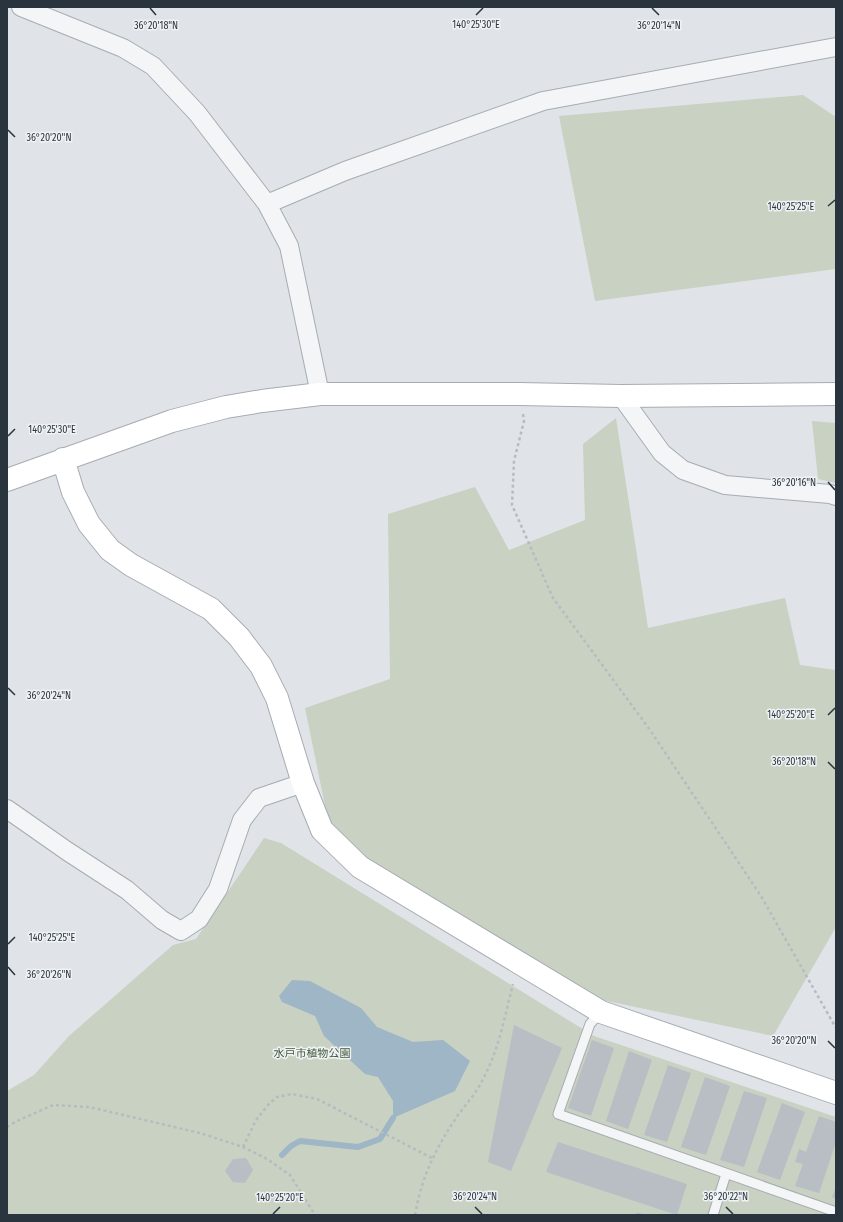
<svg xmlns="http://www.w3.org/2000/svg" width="843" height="1222" font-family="'Fira Sans Condensed','Noto Sans JP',sans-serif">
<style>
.green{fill:#c8d1c2}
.water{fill:#9eb6c6}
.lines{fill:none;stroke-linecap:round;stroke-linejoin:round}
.stream{stroke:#9eb6c6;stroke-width:6}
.building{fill:#b8bec4}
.lane-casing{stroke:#a6acb2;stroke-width:11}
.street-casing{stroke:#a6acb2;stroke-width:20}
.secondary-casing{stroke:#a6acb2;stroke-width:24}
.path{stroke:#b7bbc0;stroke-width:2.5;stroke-dasharray:3 3;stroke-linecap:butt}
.lane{stroke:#f3f5f7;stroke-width:9}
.street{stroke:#f3f5f7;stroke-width:18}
.secondary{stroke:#fff;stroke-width:22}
.ticks{fill:none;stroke:#2a343e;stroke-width:1.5}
.labels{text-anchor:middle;stroke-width:3;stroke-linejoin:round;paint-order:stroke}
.park-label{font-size:11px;fill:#435938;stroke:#f0f3f6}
.ticks-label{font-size:10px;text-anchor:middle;fill:#2a343e;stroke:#f0f3f6;stroke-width:3;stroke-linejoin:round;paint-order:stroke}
</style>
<rect width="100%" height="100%" fill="#e0e4e8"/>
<!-- green -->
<path class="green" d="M803,95L836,117V269L595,301L559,116Z
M616,418L648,628L785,598L800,665L836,670V927L773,1036L588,997L346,845L328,820L305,708L390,679L388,514L475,487L509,550L585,520L583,444Z
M812,421L836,423V483L818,479Z
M264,838L281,843L594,1036L836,1117V1215H7V1091L34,1075L69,1036L173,945L196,939Z"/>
<!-- water -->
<path class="water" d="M292,980L310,981L361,1008L377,1027L413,1042L443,1040L470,1061L455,1091L393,1118V1101L378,1077L365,1074L324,1036L315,1016L282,1002L279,996Z"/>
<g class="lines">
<!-- stream -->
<path class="stream" d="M282,1155L291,1146L300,1141L358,1147L380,1139L393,1118"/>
</g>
<!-- building -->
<path class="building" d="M514,1025L562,1048L511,1171L488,1162Z
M592,1040L614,1048L591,1116L568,1108Z
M629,1051L652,1060L628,1129L606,1121Z
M668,1065L691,1073L667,1142L644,1135Z
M705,1077L730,1086L706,1155L681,1147Z
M744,1091L767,1098L744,1167L720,1160Z
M782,1103L805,1112L780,1180L757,1172Z
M819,1116L836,1122V1142L819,1193L795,1186L803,1164L795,1162L799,1149L806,1152Z
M558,1142L687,1184L677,1215L546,1172Z
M246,1158L253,1170L245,1183L233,1182L225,1171L233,1159Z
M836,1187V1199L832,1197Z
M637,1212L645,1215H636Z"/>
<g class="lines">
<defs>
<path id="lane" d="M601,1012L590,1024L558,1114L836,1212
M713,1215L726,1174"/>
<path id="street" d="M21,7L123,48L153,66L197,113L267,204L289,246L320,394
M267,204L345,171L543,101L836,47
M621,396L662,453L683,470L725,485L830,494L836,496
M7,809L67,851L127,890L162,920L181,931L199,919L218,889L242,820L259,798L303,783"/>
<path id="secondary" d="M63,459L73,492L89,524L110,550L131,565L211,609L239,637L261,666L277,698L303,783L322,830L360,867L601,1012L836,1093
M7,480L172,421L226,407L262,401L320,394H519L621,396L836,394"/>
</defs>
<!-- lane casing -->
<use href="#lane" class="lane-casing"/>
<!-- street casing -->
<use href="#street" class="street-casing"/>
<!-- secondary casing -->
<use href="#secondary" class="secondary-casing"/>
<!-- path -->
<path class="path" d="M523,414L524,421L514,461L512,505L553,598L650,730L761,896L836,1028
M7,1127L17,1121L53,1105L89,1107L200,1133L243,1147L267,1159L290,1175L315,1215
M243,1147L256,1120L268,1105L277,1097L292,1094L317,1099L432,1158
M415,1215C422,1175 436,1148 458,1115C467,1103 478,1091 484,1077C499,1049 505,1015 513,984"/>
<!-- lane -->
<use href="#lane" class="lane"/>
<!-- street -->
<use href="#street" class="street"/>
<!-- secondary -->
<use href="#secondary" class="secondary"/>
</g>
<!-- ticks -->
<path class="ticks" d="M150,8L156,15M652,8L659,15M476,15L483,8M8,130L15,137M828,206L835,200M8,436L15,429M828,482L835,490M8,688L15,695M828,715L835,708M828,762L835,769M8,944L15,937M8,967L15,975M828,1041L835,1048M475,1207L482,1214M726,1207L733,1214M273,1214L280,1207"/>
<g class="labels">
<!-- park labels -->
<g class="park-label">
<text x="312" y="1057">水戸市植物公園</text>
</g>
</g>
<g class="ticks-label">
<text x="476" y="28">140°25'30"E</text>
<text x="156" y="29">36°20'18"N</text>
<text x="659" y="29">36°20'14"N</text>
<text x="49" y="141">36°20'20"N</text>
<text x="791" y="210">140°25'25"E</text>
<text x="52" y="433">140°25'30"E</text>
<text x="794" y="486">36°20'16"N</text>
<text x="49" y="699">36°20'24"N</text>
<text x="791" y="718">140°25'20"E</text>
<text x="794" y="765">36°20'18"N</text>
<text x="52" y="941">140°25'25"E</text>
<text x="49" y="978">36°20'26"N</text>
<text x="794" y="1044">36°20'20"N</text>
<text x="475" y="1200">36°20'24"N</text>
<text x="726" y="1200">36°20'22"N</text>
<text x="280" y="1201">140°25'20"E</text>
</g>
<!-- border -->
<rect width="843" height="1222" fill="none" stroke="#2a343e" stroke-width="16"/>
</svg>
